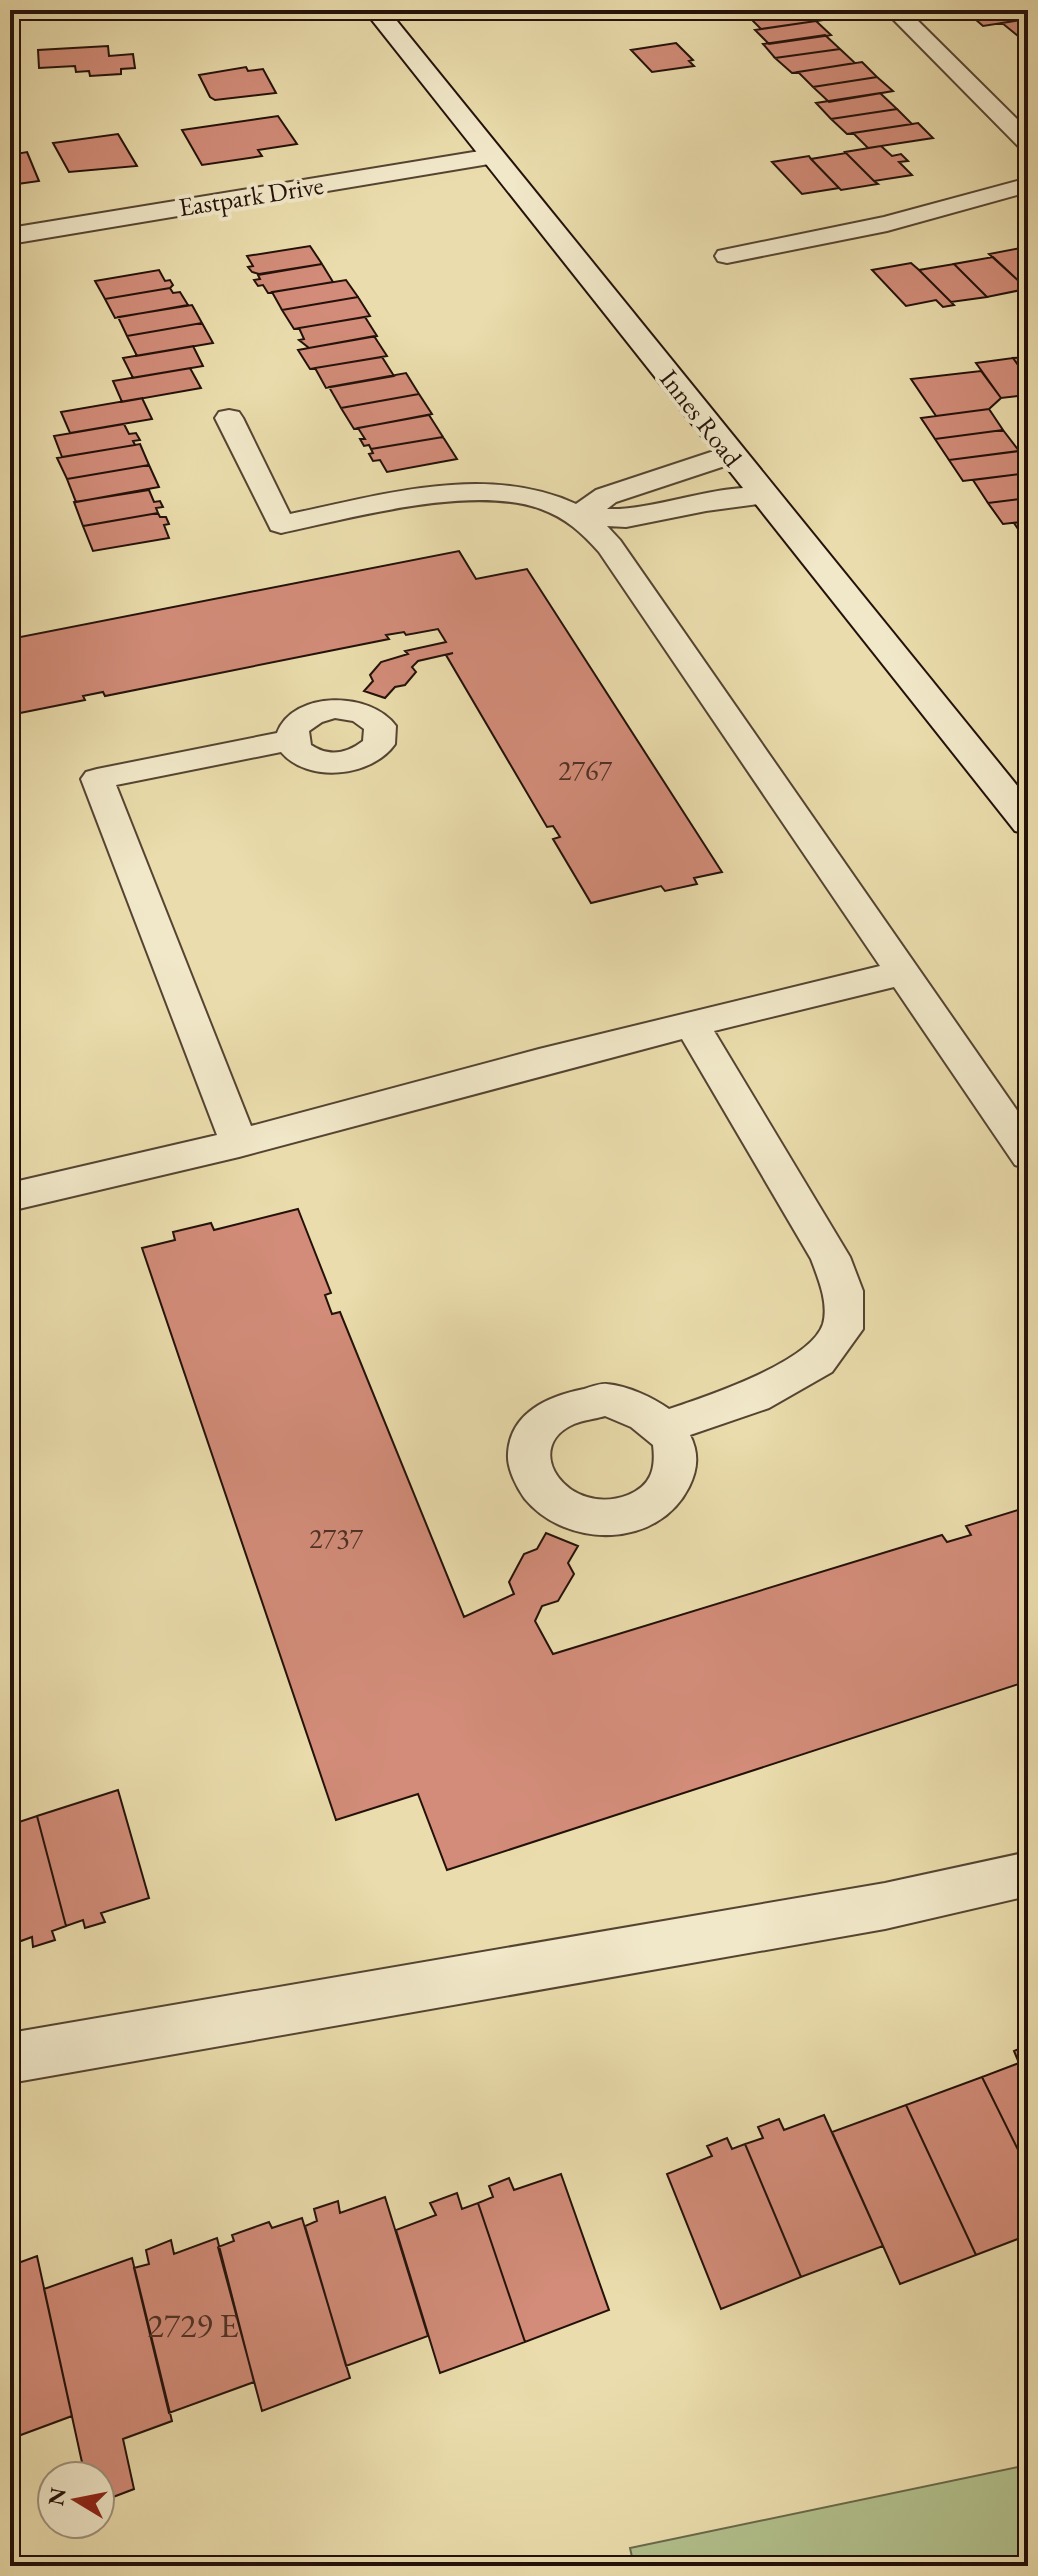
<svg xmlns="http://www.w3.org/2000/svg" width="1038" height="2576" font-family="'EB Garamond',serif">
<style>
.green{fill:#b2c18d;stroke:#6a694c;stroke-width:2}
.building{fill:#d28c79;stroke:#23110a;stroke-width:2}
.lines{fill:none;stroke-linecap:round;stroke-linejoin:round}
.lane-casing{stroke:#554432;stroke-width:4}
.street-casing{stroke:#554432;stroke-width:4}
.secondary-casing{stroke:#23110a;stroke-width:4}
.lane{fill:#f1e8c9;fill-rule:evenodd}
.street{fill:#f1e8c9;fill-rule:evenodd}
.secondary{fill:#f1e8c9;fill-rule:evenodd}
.labels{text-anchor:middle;stroke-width:8;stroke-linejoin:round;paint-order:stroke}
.far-street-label{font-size:26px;fill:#23110a;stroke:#f1e8c9}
.number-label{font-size:28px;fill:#4f3026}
.near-number-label{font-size:34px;fill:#4f3026}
</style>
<rect width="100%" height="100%" fill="#eadcac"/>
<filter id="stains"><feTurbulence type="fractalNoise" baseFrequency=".0025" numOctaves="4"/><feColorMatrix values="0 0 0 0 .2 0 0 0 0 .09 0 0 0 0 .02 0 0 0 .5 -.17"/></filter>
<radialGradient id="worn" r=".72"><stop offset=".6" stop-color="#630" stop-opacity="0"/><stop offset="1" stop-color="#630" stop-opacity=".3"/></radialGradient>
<!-- green -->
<path class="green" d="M1028,2465V2566H634L630,2548Z"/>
<!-- building -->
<path class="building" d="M116,10H188L118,16Z
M782,10H812L823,20L761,29L747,15Z
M983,10H1028V19L983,26L967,12Z
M1028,19V35L1018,36L1002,23Z
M816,21L831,35L769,44L755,30Z
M825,35L840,49L775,58L763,44Z
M676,43L693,60L689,61L694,66L652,72L631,50Z
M108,46L109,56L133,54L135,68L121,69V74L90,76L89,71L76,72L75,66L39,68L38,50Z
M840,49L855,63L792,73L775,58Z
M862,62L877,77L813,87L798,72Z
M246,67L248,71L263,69L276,93L215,100L210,97L199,75Z
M877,77L893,91L829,102L813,87Z
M880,93L897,109L831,119L816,103Z
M897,109L912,124L847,134L831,119Z
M278,116L297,144L258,150L262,156L202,165L182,130Z
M918,123L933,138L868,148L853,133Z
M118,134L137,166L69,172L53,143Z
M881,146L892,156L901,154L908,161L899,162L912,175L874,181L845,152Z
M27,152L39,181L10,185V155Z
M846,153L874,181L878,184L841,190L811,159Z
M809,156L811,159L839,188L802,194L772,162Z
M310,246L322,264L259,274L252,272L248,267L253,266L247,256Z
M1026,247L1028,284L1023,285L989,254Z
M993,257L1023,285L1026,289L987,297L954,264Z
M911,263L919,270L954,305L943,307L936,300L906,306L872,270Z
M322,264L333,282L268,293L263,285L258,286L254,280L260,279L258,275Z
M954,264L987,297L951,302L919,270Z
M159,270L165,281L170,280L173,285L170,288L105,299L95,281Z
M346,280L358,297L282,310L272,292Z
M170,288L173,293L180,292L188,305L115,318L105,299Z
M358,297L370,316L294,329L282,310Z
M192,305L202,323L127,336L118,317Z
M365,317L377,336L309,348L299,340L304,339L299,328Z
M202,323L213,343L137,356L127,336Z
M374,336L387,356L310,369L298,350Z
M193,346L203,366L133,378L123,358Z
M382,357L394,376L326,388L315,368Z
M1028,357V379L1013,358Z
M1013,358L1028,379V395L1001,398L976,363Z
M190,368L201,388L122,402L113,381Z
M981,371L1001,398L989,409L936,416L911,379Z
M406,373L419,394L341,408L329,387Z
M419,394L432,414L354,429L341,408Z
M142,398L152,419L70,433L61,412Z
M989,409L1003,430L935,439L921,418Z
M429,415L443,437L371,449L369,445L364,446L360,439H365L358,428Z
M124,424L129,434L136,433L140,440L133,441L135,445L62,457L54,436Z
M1003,430L1019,451L949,460L935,439Z
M443,437L457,459L387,472L380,460L373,461L369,454L373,453L371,449Z
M140,444L149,465L67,479L57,458Z
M1019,451L1028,463V473L963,481L949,460Z
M149,465L159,487L76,502L67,479Z
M1028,473V498L988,503L973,480Z
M149,490L154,502L160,501L163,507L156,508L158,513L83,526L74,502Z
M1028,498V521L1003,524L988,503Z
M158,513L160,517H166L169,524L164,525L169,538L93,551L83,526Z
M1028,521V544L1014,523Z
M459,551L476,579L527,569L722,872L694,878L697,884L665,891L661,886L591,903L553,839L560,837L553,826L547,827L446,655L453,653L418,661L412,667L416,672L405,685L395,687L385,698L364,691L373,681L370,675L381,662L408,654L405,651L446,642L438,629L406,635L404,632L386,635L389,639L105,696L103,692L83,696L85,700L10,715V639Z
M298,1209L331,1293L325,1295L332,1314L340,1312L464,1617L514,1594L509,1582L524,1554L537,1549L546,1533L578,1546L568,1563L574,1574L558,1601L542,1606L535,1621L553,1654L942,1535L947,1542L971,1535L966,1526L1028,1507V1681L447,1870L418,1794L336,1820L142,1248L175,1240L173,1232L211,1223L214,1230Z
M118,1790L149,1898L101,1913L105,1922L85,1928L83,1920L66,1926L37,1816Z
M37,1816L66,1926L52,1931L55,1940L33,1947L32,1937L10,1945V1825Z
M1028,2045V2170L982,2077L1019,2063L1014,2051Z
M982,2077L1028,2170V2235L976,2255L906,2105Z
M906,2105L976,2255L900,2284L832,2132Z
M824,2115L883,2246L801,2277L745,2144L763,2138L758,2127L779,2119L784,2130Z
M727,2138L732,2149L745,2144L801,2277L721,2309L667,2174L712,2156L707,2146Z
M561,2174L609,2310L525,2342L478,2203L493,2197L489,2186L509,2178L514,2190Z
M457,2193L462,2209L478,2203L525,2342L440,2373L396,2230L436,2215L430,2203Z
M385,2197L428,2336L346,2366L305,2226L317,2221L314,2209L338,2201L340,2213Z
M302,2218L350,2378L262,2411L218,2247L234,2241L232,2235L269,2222L272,2228Z
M217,2238L254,2382L169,2413L134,2268L149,2264L146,2250L171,2240L174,2254Z
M37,2256L72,2416L10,2439V2266Z
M132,2258L172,2421L123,2439L134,2489L100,2502V2476H85L44,2289Z"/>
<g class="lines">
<defs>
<path id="lane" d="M884,10H907L1028,130V150L1020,148Z
M1028,178V192L887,231L727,263L718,261L715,256L718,251L884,217Z
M229,410L239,412L243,418L290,514C381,495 487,463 576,504L596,490L720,449L730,447L740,449L744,455L740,461L616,502L607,509C657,511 727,479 773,490L777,496L773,502L706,511L626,527L607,526L620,540L1028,1126V1169L1015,1165L894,987L714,1031L850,1257L863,1291V1329L832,1372L769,1408L690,1435C699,1453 698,1469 689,1487C658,1549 567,1549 525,1499C517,1488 507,1469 508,1454C510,1412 549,1396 584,1389C591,1387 600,1383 607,1384C628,1386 652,1397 669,1409C705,1397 811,1362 823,1324C829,1303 818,1278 811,1259L682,1039L239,1157L10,1211V1183L217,1135L81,779L86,772L97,769L277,733C293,690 371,691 396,726L395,744C372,777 308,784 281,752L116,785L251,1126L539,1049L880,966L599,552C582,533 566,518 541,509C472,484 352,518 281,533L271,530L215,418L219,412ZM335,718L353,721L364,729L363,741C346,754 329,757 311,745L309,731L322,722ZM605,1416L631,1427L653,1445C656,1469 651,1486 628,1495C569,1518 519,1448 574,1424C583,1420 595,1419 605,1416Z
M1028,1852V1896L885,1929L10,2083V2033L885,1883Z"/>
<path id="street" d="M492,149L501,152L505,157L501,162L10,244V228Z"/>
<path id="secondary" d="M364,10H388L1028,799V834L1015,831Z"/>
</defs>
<!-- lane casing -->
<use href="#lane" class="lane-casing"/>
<!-- street casing -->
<use href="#street" class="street-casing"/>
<!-- secondary casing -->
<use href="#secondary" class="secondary-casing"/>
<!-- lane -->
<use href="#lane" class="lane"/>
<!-- street -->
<use href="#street" class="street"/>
<!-- secondary -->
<use href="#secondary" class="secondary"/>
</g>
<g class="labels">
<!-- far-street labels -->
<g class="far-street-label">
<text transform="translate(251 196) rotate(-9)" y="9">Eastpark Drive</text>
<text transform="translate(701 418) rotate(52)" y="9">Innes Road</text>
</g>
<!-- number labels -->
<g class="number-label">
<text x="585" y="780">2767</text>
<text x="336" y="1548">2737</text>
</g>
<!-- near-number labels -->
<g class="near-number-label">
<text x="193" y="2337">2729 E</text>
</g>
</g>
<!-- margin -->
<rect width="1038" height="2576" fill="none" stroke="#eadcac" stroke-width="40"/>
<rect x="12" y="12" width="1014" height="2552" fill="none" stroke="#23110a" stroke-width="4"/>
<rect x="20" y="20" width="998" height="2536" fill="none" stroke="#23110a" stroke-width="2"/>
<!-- north arrow -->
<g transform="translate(76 2500) rotate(280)"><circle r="38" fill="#f1e8c9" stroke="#9f927d" stroke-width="2"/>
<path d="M0-6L14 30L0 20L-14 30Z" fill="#8f2418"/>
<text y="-12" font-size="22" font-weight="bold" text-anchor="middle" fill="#23110a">N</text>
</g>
<rect width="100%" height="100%" filter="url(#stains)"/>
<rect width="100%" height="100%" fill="url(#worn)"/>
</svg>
